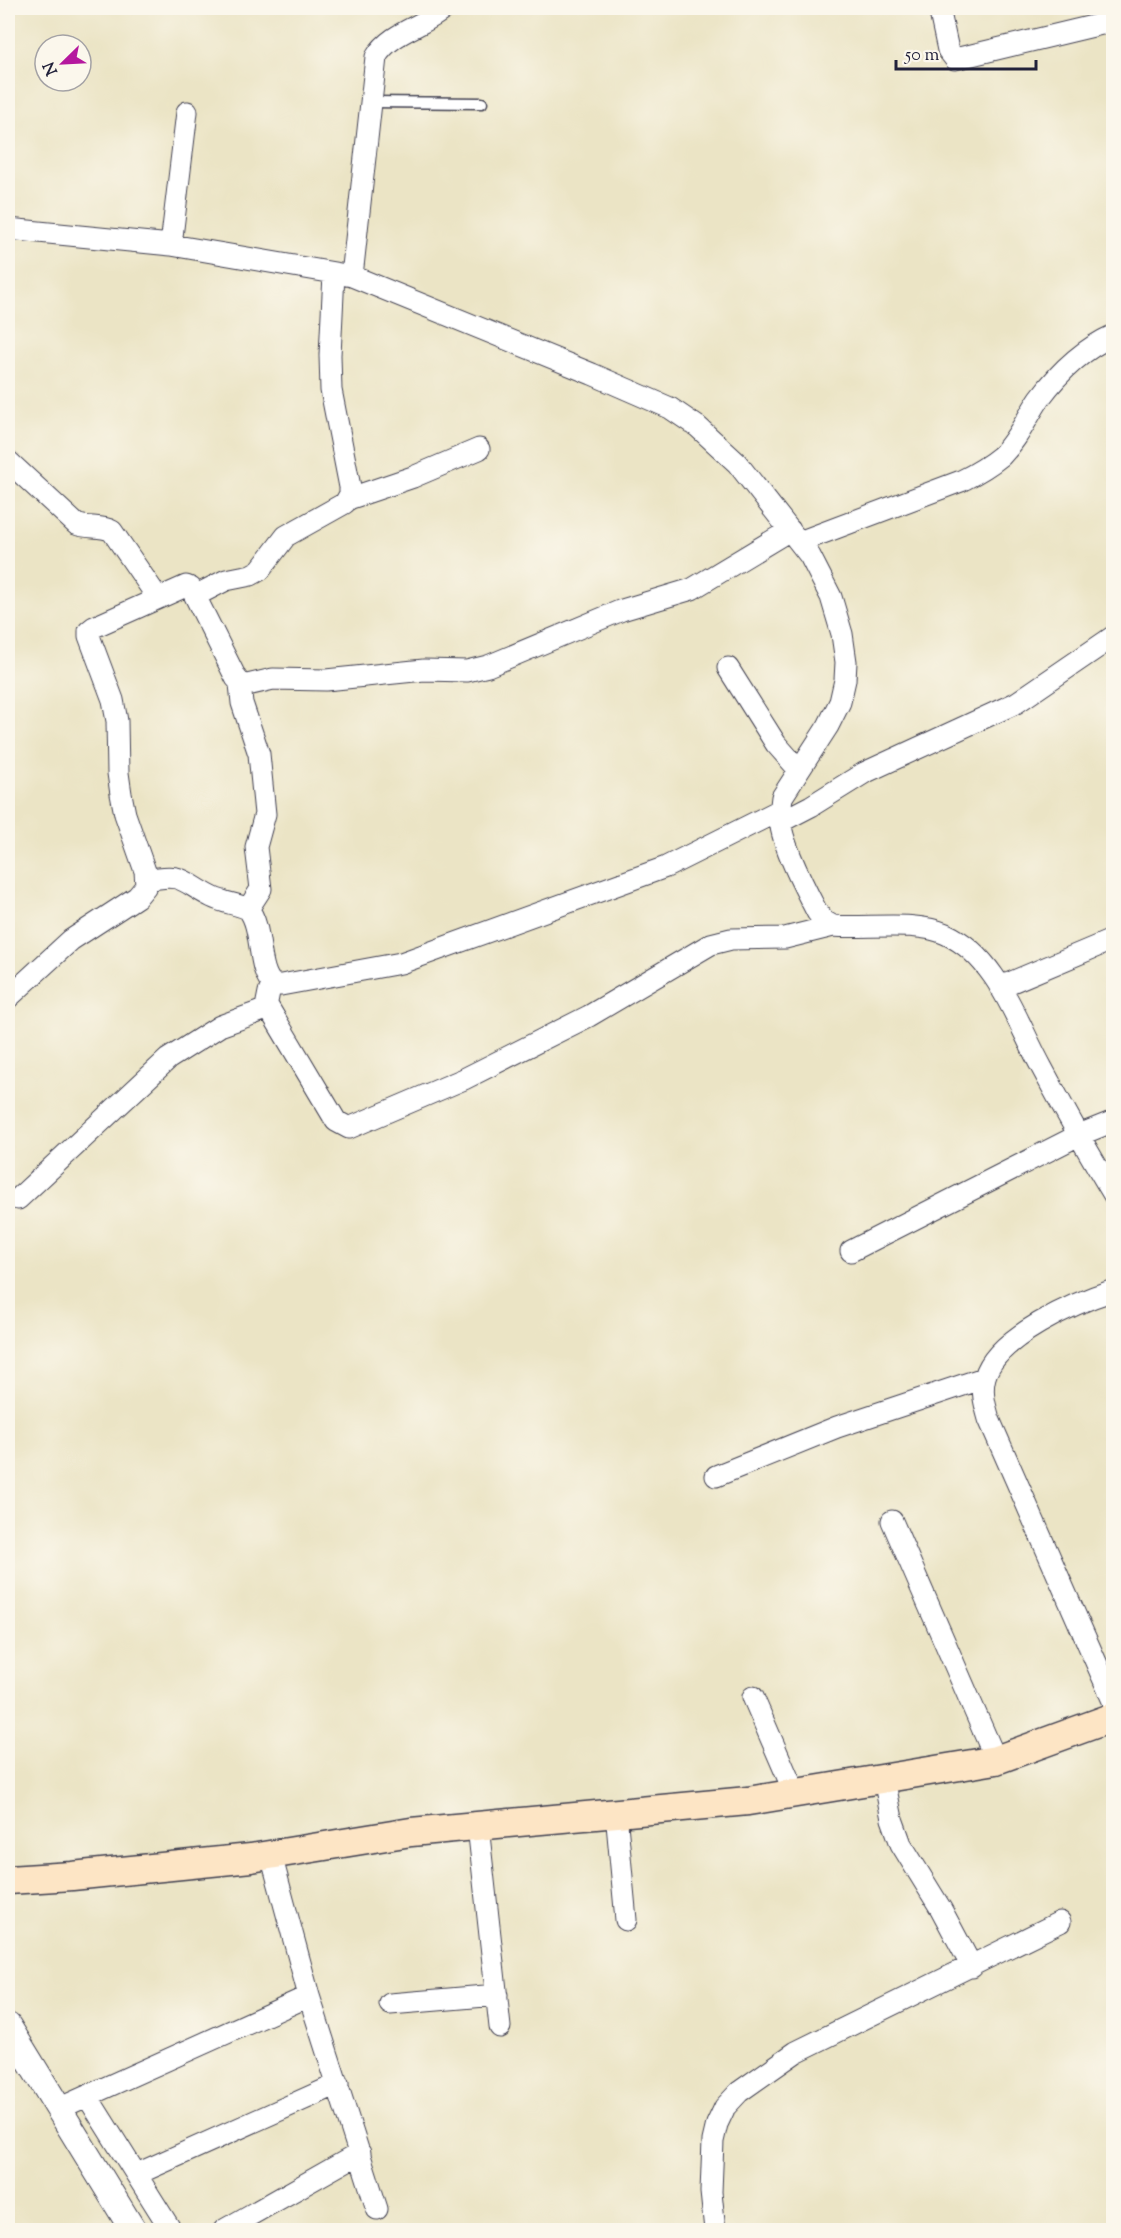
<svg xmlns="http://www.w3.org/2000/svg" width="1121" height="2238" font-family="'Sorts Mill Goudy',serif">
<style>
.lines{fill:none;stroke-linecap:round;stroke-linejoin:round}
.service-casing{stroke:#403f50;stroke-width:13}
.minor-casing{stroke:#403f50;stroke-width:23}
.tertiary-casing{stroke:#403f50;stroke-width:28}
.secondary-casing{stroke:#403f50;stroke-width:31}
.service{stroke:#fff;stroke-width:10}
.minor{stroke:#fff;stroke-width:21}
.tertiary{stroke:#fff;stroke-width:26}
.secondary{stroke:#fde5c5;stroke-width:28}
</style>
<rect width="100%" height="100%" fill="#fbf7ec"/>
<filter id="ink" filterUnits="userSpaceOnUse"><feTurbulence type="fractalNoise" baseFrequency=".0167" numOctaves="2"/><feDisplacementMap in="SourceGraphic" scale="12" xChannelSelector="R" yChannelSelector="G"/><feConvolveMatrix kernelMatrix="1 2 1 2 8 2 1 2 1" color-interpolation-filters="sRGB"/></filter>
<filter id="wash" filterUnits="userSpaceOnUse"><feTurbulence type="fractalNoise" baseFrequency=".008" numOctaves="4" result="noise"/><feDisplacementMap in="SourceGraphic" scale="24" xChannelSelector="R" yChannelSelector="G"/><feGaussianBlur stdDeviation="1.35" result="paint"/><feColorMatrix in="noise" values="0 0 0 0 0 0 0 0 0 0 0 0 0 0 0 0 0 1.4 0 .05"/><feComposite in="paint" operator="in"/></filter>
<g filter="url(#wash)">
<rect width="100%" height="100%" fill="#ebe4c5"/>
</g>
<g filter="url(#ink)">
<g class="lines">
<defs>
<path id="service" d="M370,102L482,103"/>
<path id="minor" d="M939,8L948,50L955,59L1114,21
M8,229L171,245L352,276L592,374L670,408L698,427L737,463L810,556L831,597L842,634L846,662L845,680L840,702L828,726L782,797C781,805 780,812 780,820C782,845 805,889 817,912L824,921L833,926C866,929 915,920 946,934C998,958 1016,1021 1042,1068C1065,1111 1089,1154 1114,1195
M171,245L187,112
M352,276L376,57C390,32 425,26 445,8
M8,461L76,524C88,529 101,525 112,531L158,598
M348,499L413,477L479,449
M799,542L961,481C975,474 989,466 1001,456C1018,439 1027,417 1040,398C1060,371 1083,349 1114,335
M195,596L226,580L251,575L260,570L286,536L345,503L350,494V487L331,390L330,355L334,274
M728,668L776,744L799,770
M240,684L242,703L259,754L265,814L256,847L261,889L248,909
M780,822L811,806L864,773L1016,703L1114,636
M147,880C184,872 182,882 212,897C224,903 237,904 248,909C264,928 256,971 274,985H281L401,963L666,867L780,810
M1000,987L1114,939
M8,998L71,940L137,897L146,886L145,871L125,814L121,794L118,773L117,721L113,700L89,636V631L94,627L186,586L191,588L236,678L243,686L273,679L326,680L424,670L467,671L488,666L622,610L692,589L790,530
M267,1005L336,1121L349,1128L464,1079L589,1016L711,944L731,939L785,938L833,926
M18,1199L168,1059L220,1026L264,1010L266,1007L269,992
M851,1251L1079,1135L1114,1121
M1114,1290C1076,1302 996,1337 985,1377C981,1392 985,1405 989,1419L1114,1703
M716,1476L837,1427L984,1378
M892,1521L996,1760
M753,1697L795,1794
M884,1779L892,1819L901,1844L941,1909L972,1967
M616,1813L626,1920
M478,1826L500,2027
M271,1855L309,1996L377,2209
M390,2004L497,1995
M87,2096L171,2230
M58,2109L309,1996
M137,2174L338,2084
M224,2230L360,2153
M715,2230L711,2192L713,2141L717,2124L725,2107L739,2092L796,2052L1060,1922"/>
<path id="tertiary" d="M8,2026L133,2230"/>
<path id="secondary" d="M8,1880L72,1876L251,1858L411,1832L748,1801L996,1760L1114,1717"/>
</defs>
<!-- service casing -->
<use href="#service" class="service-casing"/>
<!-- minor casing -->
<use href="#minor" class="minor-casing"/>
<!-- tertiary casing -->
<use href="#tertiary" class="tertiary-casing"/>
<!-- secondary casing -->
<use href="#secondary" class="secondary-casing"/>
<!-- service -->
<use href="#service" class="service"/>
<!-- minor -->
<use href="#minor" class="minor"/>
<!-- tertiary -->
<use href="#tertiary" class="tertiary"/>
<!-- secondary -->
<use href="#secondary" class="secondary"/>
</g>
</g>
<!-- margin -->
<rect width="1121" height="2238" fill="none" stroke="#fbf7ec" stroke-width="30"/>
<!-- north arrow -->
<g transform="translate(63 63) rotate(246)"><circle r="28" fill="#fbf7ec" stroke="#a4a2a5" stroke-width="1.5"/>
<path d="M0-4.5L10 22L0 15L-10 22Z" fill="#b5179e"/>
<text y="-9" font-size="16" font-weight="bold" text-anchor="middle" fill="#22223b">N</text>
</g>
<!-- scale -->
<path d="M896 60v9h140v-9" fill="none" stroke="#22223b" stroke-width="3"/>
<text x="905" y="60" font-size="18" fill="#22223b" stroke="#fbf7ec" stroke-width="4.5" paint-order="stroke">50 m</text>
</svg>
